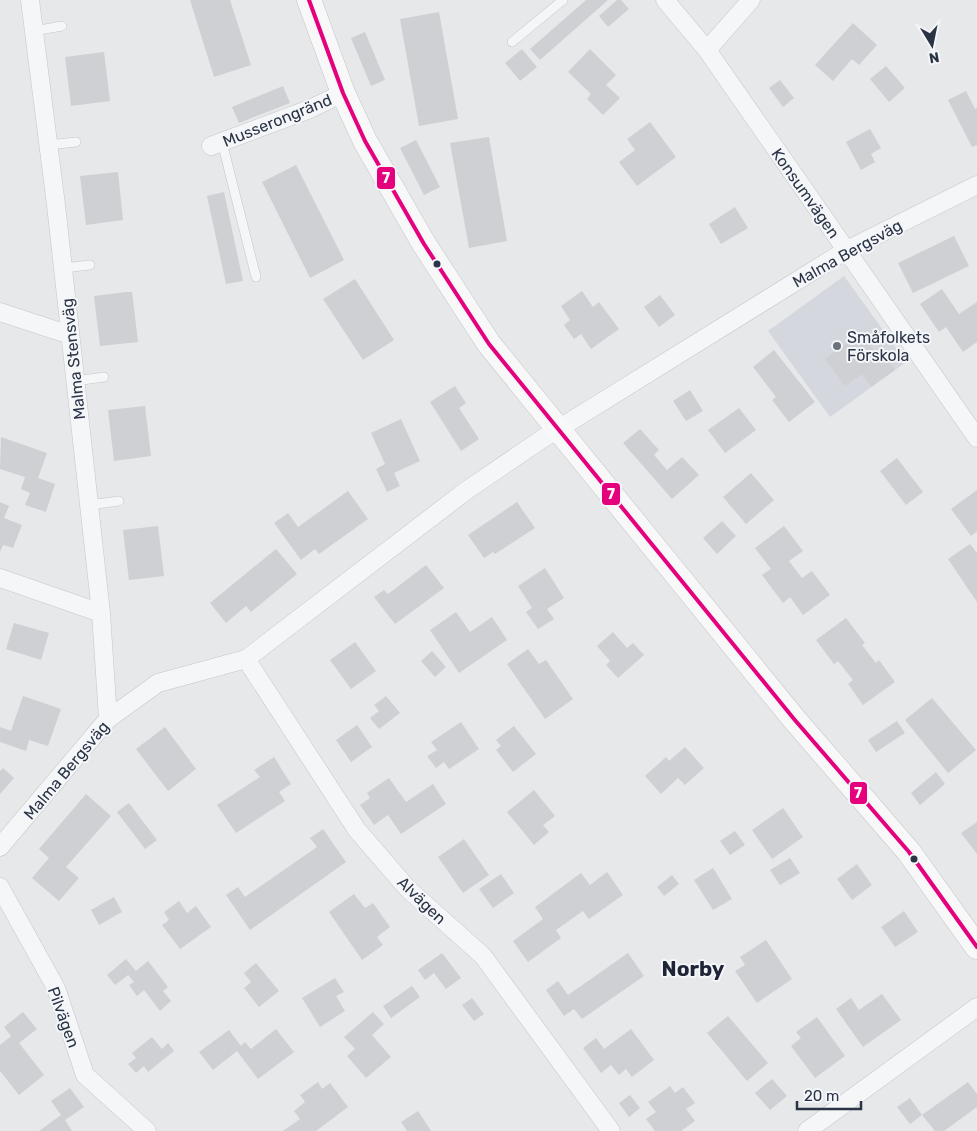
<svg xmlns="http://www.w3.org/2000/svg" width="977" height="1131" font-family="Rubik,sans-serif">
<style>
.built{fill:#d4d7dd}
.building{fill:#ced0d3}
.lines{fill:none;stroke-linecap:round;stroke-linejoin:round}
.lane-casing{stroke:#c4c6c8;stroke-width:10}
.street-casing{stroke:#c4c6c8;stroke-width:19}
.secondary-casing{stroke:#c4c6c8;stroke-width:25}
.lane{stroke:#f5f6f7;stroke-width:9}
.street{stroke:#f5f6f7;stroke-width:18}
.secondary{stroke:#f8f8f8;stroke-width:24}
.bus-1-casing{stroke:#f4f6f9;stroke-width:8}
.bus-1{stroke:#e5007d;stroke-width:4}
.bus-dot{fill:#2b3445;stroke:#f4f6f9;stroke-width:2}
.poi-dot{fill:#6c737f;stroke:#f4f6f9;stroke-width:2}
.labels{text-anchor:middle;stroke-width:4;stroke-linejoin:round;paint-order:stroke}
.street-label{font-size:16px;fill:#2b3445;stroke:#f4f6f9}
.poi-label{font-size:16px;fill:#2b3445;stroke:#f4f6f9;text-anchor:start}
.district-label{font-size:21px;font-weight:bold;fill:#1d2536;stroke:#f4f6f9}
.line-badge{stroke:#f4f6f9;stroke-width:2}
.badge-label{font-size:14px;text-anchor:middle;font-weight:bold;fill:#fff}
</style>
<rect width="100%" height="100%" fill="#e6e8ea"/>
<!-- built -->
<path class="built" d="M844,276L906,362L830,417L768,331Z"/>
<!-- building -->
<path class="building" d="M190,0H230L251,65L214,77Z
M586,0H608L540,60L530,49Z
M617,0H621L629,9L608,27L599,16Z
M439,12L458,119L419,126L400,19Z
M853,23L877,45L859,65L852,59L833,81L815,65Z
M365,32L385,80L371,86L351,38Z
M522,49L537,67L520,81L505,63Z
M590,49L616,75L606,85L620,98L603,115L587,99L591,94L568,72Z
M104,52L110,101L71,106L65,57Z
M886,66L905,88L889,102L870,79Z
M780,80L794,98L783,107L769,88Z
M283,86L290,103L239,123L232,107Z
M966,91L975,109L977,108V145L972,147L948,100Z
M650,122L676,157L637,186L619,162L635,150L627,139Z
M870,129L881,148L871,154L875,162L861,170L846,142Z
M489,137L507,241L469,248L450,143Z
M416,140L440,187L424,195L400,148Z
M296,165L344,260L310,278L262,182Z
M118,172L123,220L86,225L80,176Z
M224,192L243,281L226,284L207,196Z
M735,207L748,228L721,244L709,224Z
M954,236L969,266L913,293L898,263Z
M355,279L394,340L363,360L323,299Z
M942,289L959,314L977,302V342L963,352L946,327L939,332L920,304Z
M582,291L593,307L599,302L619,329L591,349L581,334L574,339L564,325L570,320L561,306Z
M126,292H132L138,342L100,346L94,296Z
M660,295L675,315L659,327L644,307Z
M861,333L881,361L886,357L895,370L871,387L862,374L845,386L825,359Z
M774,350L815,402L789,422L772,400L776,397L753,367Z
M455,386L466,403L459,408L479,439L461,451L430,402Z
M690,390L703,411L686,421L673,401Z
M145,406L151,456L114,461L108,410Z
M739,408L756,430L725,453L708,430Z
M401,419L420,461L394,473L400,486L387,492L376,469L385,464L371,433Z
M640,429L659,450L654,455L667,470L682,457L699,475L672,499L623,443Z
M1,437L47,453L38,478L55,484L46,512L25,505L30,493L21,489L25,477L0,469Z
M897,458L923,492L906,505L880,471Z
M751,473L774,500L746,524L723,497Z
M977,490V531L971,536L951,509Z
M348,491L368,519L319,554L315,549L301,560L274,523L288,513L298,527Z
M0,502L9,506L4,518L22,525L13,548L3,545L0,552Z
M517,502L535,528L495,554L493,552L484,558L468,535Z
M722,521L736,536L717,554L703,538Z
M158,526L164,576L129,580L123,530Z
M784,526L803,551L789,561L802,578L812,571L830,595L803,615L790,597L783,603L762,575L771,569L755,548Z
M970,544L977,553V602L948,559Z
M276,549L297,574L251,612L246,606L226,623L210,603Z
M426,565L444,588L395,624L374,597L384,590L388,594Z
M545,568L564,598L547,609L554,619L538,629L526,612L532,608L518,586Z
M456,612L470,632L492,617L507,640L459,673L430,630Z
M846,618L865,643L862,645L876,663L879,660L895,682L863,705L848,684L853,680L838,661L834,664L816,640Z
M14,623L49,633L41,660L6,649Z
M613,632L627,648L633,643L644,655L618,678L606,665L610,661L597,646Z
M355,642L376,671L351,689L330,660Z
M528,649L539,664L546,660L573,699L545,719L507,664Z
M432,651L446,667L435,677L421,661Z
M23,696L61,709L48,746L29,740L26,751L0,742V727L11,731Z
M386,696L400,713L379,729L370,718L379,711L374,705Z
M932,698L976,750L948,773L905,720Z
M897,721L905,733L876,752L868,740Z
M461,722L479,749L449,769L444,762L436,768L427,756L437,750L431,742Z
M357,725L372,747L351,762L336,740Z
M514,726L536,754L513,772L496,750L501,746L496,740Z
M165,727L196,769L168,791L136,749Z
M685,747L704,768L685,785L678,778L661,794L645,776L666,757L669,761Z
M274,757L291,784L279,792L285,801L236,833L217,805L260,777L254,770Z
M3,768L14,778L0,794V771Z
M936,772L945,784L920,805L911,793Z
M389,778L406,802L433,784L446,804L401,834L388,815L374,825L360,805L370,798L367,793Z
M534,790L555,816L543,825L549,832L534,845L507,812Z
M86,794L111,816L66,867L79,878L59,901L32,878L49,858L39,849Z
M129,803L157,840L145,849L117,812Z
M783,808L803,837L772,859L752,830Z
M977,822V854L961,833Z
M323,829L346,862L250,930L226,895L238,887L245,897L317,847L310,838Z
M735,831L745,845L730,855L720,841Z
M464,839L489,875L463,893L438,857Z
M790,858L800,873L780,885L770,870Z
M857,864L872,885L852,900L837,879Z
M713,868L732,899L713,910L694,880Z
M607,872L623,895L589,919L583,911L556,930L561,938L528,962L513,941L543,919L535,907L581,873L590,885Z
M501,874L514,893L493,908L479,889Z
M672,875L679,884L664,896L657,887Z
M354,894L365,908L373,903L390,927L377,937L383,945L362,960L329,912Z
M114,897L122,912L99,925L91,910Z
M179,901L187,913L196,906L211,927L180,949L162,925L169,920L164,912Z
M904,911L918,932L895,947L881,927Z
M766,940L792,979L757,1003L735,971L745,965L740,957Z
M442,953L461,978L446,989L434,973L425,980L418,970Z
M628,953L644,976L582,1019L574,1009L564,1016L546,990L558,981L568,995Z
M126,959L136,971L148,961L168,987L163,991L171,1001L160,1011L144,990L137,996L129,985L134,982L128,975L115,985L107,975Z
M256,963L279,991L259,1007L244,988L251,982L244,973Z
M335,978L344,992L336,996L345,1011L320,1027L302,998Z
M412,986L420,997L391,1018L383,1006Z
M882,994L901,1020L863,1047L836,1009L851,998L859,1010Z
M472,998L484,1014L474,1021L462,1005Z
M23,1012L37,1029L19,1043L44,1075L19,1095L0,1071V1045L11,1036L4,1027Z
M373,1012L384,1024L372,1035L391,1057L366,1078L347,1056L355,1049L344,1037Z
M728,1016L768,1063L747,1081L707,1033Z
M817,1017L845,1056L815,1078L791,1046L801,1038L796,1032Z
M276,1029L294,1052L258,1079L237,1051L213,1070L199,1052L229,1030L241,1046L245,1042L251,1049Z
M631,1029L654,1060L632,1077L626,1069L619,1075L611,1065L601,1073L583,1048L596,1038L604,1049Z
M152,1037L162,1049L168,1043L174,1051L148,1072L144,1066L136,1073L128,1064L136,1058L132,1053Z
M772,1079L787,1096L770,1110L755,1093Z
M318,1082L322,1089L330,1083L348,1107L316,1131H283L300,1119L294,1111L305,1102L300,1095Z
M968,1082L977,1094V1107L944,1131H935L922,1115L910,1124L897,1107L910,1098L922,1115Z
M670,1086L675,1093L683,1087L695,1103L686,1109L695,1121L681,1131H655L646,1119L656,1112L648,1102Z
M70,1088L84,1107L65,1120L72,1131H39L61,1115L51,1101Z
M630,1095L640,1108L629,1117L619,1103Z
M418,1111L431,1131H407L401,1122Z"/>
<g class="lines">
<defs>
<path id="lane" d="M34,31L62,26
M512,42L563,0
M222,142L256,277
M48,145L76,142
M63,268L90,265
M75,381L104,377
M89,505L119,501"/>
<path id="street" d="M30,0L56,205L101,613L108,719
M665,0L707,50L977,438
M707,50L751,0
M211,146L310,109L343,93
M0,312L70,335
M0,578L101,613
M246,659L357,830L408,889L483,956L611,1131
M0,847L108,719L158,683L246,659L467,490L542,439L845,251L977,185
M0,887L56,988L85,1075L147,1131
M807,1131L977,1007"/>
<path id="secondary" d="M309,0L343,93L365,141L424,244L489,344L794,719L909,852L977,947"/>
</defs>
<!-- lane casing -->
<use href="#lane" class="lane-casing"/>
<!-- street casing -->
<use href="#street" class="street-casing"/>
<!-- secondary casing -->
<use href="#secondary" class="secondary-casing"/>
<!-- lane -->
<use href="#lane" class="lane"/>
<!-- street -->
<use href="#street" class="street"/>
<!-- secondary -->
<use href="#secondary" class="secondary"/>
<defs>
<path id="bus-1" d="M309,0L343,93L365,141L424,244L489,344L794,719L909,852L977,947"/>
</defs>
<!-- bus-1 casing -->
<use href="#bus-1" class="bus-1-casing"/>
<!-- bus-1 -->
<use href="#bus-1" class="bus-1"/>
</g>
<!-- markers -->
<g class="bus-dot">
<circle cx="437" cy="264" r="4.5"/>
<circle cx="914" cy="859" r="4.5"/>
</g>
<circle class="poi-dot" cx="837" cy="346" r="5"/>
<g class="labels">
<!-- street labels -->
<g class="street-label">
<text transform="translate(277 120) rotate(-22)" y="6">Musserongränd</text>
<text transform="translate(806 193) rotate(55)" y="6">Konsumvägen</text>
<text transform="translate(847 253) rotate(-29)" y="6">Malma Bergsväg</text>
<text transform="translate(73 359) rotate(-96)" y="6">Malma Stensväg</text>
<text transform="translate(66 770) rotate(-50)" y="6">Malma Bergsväg</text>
<text transform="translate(422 900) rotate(44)" y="6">Alvägen</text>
<text transform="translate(64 1017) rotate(70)" y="6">Pilvägen</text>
</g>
<!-- poi labels -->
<g class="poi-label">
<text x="847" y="343">Småfolkets<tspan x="847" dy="18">Förskola</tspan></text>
</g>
<!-- district labels -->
<g class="district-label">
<text x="693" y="976">Norby</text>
</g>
</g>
<g class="line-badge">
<rect x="376" y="166" width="20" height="24" rx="5" fill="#e5007d"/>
<rect x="601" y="482" width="20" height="24" rx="5" fill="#e5007d"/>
<rect x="849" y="781" width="19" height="24" rx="5" fill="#e5007d"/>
</g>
<g class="badge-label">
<text x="386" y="183">7</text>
<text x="611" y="499">7</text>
<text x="858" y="798">7</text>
</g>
<!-- north arrow -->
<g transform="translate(932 45) rotate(170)" stroke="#f4f6f9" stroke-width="4" paint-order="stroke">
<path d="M0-4L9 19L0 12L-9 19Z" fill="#2b3445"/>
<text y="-8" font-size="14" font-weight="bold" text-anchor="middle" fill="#2b3445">N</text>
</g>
<!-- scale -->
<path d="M797 1101v8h64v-8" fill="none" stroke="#2b3445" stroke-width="2.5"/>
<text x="804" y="1101" font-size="15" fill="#2b3445" stroke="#f4f6f9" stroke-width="4" paint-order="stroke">20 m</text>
</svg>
